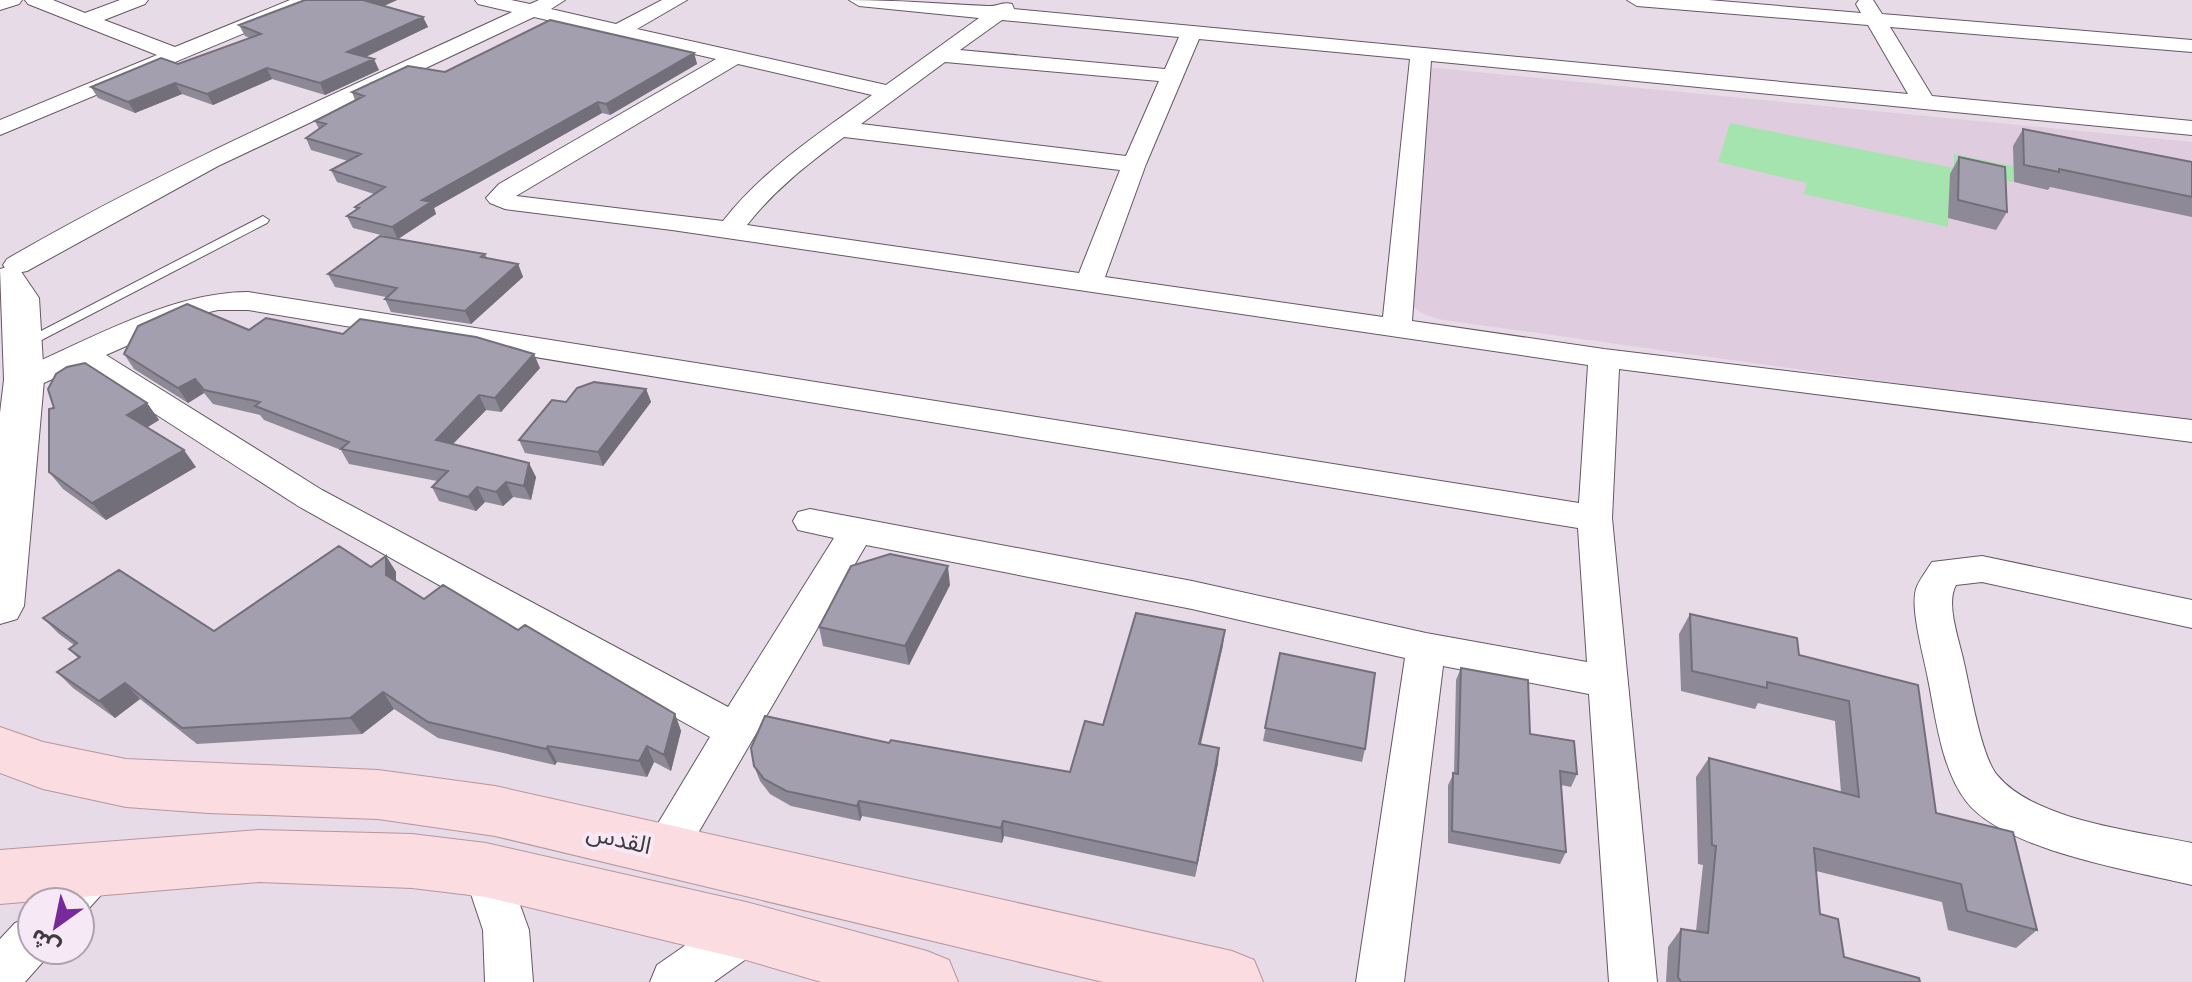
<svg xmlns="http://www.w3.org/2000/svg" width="2192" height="982" font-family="Bitter,'Noto Sans Arabic',serif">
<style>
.built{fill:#e0ccdf}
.green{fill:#a5e4ae}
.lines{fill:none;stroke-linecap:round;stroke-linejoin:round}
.lane-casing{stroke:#645863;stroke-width:2}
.street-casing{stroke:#645863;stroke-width:2}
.secondary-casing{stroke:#645863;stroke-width:2}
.primary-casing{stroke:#b7959c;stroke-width:2}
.lane{fill:#fff;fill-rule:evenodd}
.street{fill:#fff;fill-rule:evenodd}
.secondary{fill:#fff;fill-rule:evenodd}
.primary{fill:#fadce1;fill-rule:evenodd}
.wall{fill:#8d8996}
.shaded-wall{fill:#736f7a}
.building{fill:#a49faf;stroke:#736f7a;stroke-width:2}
.labels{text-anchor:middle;stroke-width:8;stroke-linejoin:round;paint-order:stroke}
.near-street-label{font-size:24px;fill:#403b40;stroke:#f6e8f5}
</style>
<rect width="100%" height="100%" fill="#e8dbe8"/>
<!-- built -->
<path class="built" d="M1436,68L2192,142V424L1437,319L1422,313L1412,306L1430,69Z"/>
<!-- green -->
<path class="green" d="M1730,123L1954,168V154L2013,166L2014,182L1950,174L1948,227L1804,194L1807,183L1718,162Z"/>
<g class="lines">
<defs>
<path id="lane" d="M263,216L269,220L267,223L30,346L25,347L18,343Z"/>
<path id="street" d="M0,0H22L19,4L0,10Z
M25,0H53L85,13L120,0H148L145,4L104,20L175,47L290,0H317L314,4L0,135V120L157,55L28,4Z
M475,0H511L530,4L539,0H565L551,9L616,24L662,0H687L637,29L886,85L979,18L859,6L849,0C896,0 942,4 988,6C997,7 1002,1 1012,4L1014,9L1908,94L1868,25L1637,6L1627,0H1709L1861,13L1856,4L1859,0H1873L1882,14L2192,40V52L1890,27L1932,96L2192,121V135L1431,61L1412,321L1604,349L2192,420V442L1619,369L1612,518L1657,982H1609L1589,694L1443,666L1404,982H1356L1405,658L1192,609L866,545L680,864L664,870L648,864L642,850L710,737L298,506L81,366L35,387L24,390L13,387L9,380L13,373C85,342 170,292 248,292L1579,503L1588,365L672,230L505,209L490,203L486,198L499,184L716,59L534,17L218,166L27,271L17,273L7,271L3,265L7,259C169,165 342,91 512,12L478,4ZM1002,20L1179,37L1165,69L960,50ZM1199,39L1410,59L1383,317L1105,277L1146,164ZM945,62L1159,81L1126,156L861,124ZM738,64L872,95C818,134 764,169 723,221L516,196ZM844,137L1120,170L1079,273L747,225C775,189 808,164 844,137ZM218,310H248L1578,528L1587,662L1426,633L1192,581L810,509L798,512L793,521L798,530L834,538L728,707L322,490L106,355L196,315Z
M1982,556L2192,600V628L1982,582L1956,585C1945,604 1960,642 1964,663C1970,688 1981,756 1997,775C2035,821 2136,831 2192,843V885C2133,871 2003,850 1966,801C1941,768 1936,718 1928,679C1924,657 1910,609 1916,589C1919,580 1927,570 1932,562Z
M95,848L111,854L118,869L111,884L81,917L80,902H42C52,879 71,857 95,848Z
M486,849L502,855L529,930L533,982H485L483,930L463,870L470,855Z
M746,909L763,915L769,931L763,947L714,982H650L657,965L729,915Z
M32,916V950H51L49,955L25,982H0V939L15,923Z"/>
<path id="secondary" d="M7,267L20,270L39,298L44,380L24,606L17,619L0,624V413L4,380L0,269Z"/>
<path id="primary" d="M0,727L43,742L126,759L378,770L495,786L1232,951L1254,960L1263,982H1103L495,836L378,819L208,813L126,807L43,789L0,773Z
M259,830L412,834L486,843L746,902L927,951L949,960L958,982H821L746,960L486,897L412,888L259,882L0,904V850Z"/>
</defs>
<!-- lane casing -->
<use href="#lane" class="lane-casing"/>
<!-- street casing -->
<use href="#street" class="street-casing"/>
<!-- secondary casing -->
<use href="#secondary" class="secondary-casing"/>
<!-- primary casing -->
<use href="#primary" class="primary-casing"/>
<!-- lane -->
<use href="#lane" class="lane"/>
<!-- street -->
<use href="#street" class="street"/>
<!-- secondary -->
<use href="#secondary" class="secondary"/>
<!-- primary -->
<use href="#primary" class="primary"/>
</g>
<!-- wall -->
<path class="wall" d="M305,0H397L384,6L423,17L428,27L366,57L379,70L325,95L272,79L213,105L182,94L135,113L98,98L91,87L178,64L250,38L245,36L239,25Z
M694,53L697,64L610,115L602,113L434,208L436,214L398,239L485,254L487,258L518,264L523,277L471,324L391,312L385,299L386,297L335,287L328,274L393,238L353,228L347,216L356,210L355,207L374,194L337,182L331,170L348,161L311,150L306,138L319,129L315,121L355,100L352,92L445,72Z
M2023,129L2192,162V217L2050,187L2048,190L2014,182L2013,146Z
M1959,157L2007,212L1996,230L1948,218L1950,174Z
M249,330L343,334L540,368L501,412L486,410L453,444L536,477L531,500L513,497L503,506L485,502L476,511L439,501L432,487L437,481L349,464L341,450L264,420L260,415L213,404L204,393L188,403L134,369L124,354Z
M646,389L651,402L603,466L525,453L519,440L566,402Z
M147,403L159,420L147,427L196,467L106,520L63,489L49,472L54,408Z
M386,556L396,572V582L424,599L518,630L675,714L681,731L671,771L654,762L647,777L557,762L555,765L438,738L394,709L362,734L197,744L140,699L115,718L73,688L57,672L78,658L69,649L74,645L59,634L43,618L214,631L371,567Z
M950,585L909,665L823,646L819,627Z
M1690,614L1799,655L1918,685L1936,813L2037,930L2016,948L1948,930L1942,902L1816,871L1820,914L1844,957L1920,982H1666L1668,947L1681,929L1696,931L1703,865L1698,864L1696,777L1709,758L1841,792L1835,721L1758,703L1755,709L1681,691L1679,634Z
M1223,645L1201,744L1218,763L1195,877L1004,836L1002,843L862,816L860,821L791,806L770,794L760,781L754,766L889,743L1070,772Z
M1280,653L1365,749L1362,762L1263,741Z
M1461,668L1530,734L1577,774L1571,787L1561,785L1566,852L1560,864L1448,843V785L1454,773L1456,680Z"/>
<!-- shaded-wall -->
<path class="shaded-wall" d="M369,0H397L370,12L366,1Z
M423,17L428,27L352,63L347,52Z
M694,53L697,64L610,115L606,104Z
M374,59L379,70L325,95L320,83Z
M267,68L272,79L213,105L207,94Z
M175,83L182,94L135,113L128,102Z
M598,102L602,113L434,208L436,214L398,239L392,227L422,200Z
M518,264L523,277L471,324L465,311Z
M534,354L540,368L501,412L495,398Z
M195,379L204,393L188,403L178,388Z
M646,389L651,402L603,466L598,452Z
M479,395L486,410L443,454L436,440Z
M147,403L159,420L140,432L127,415Z
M184,450L196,467L106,520L92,503Z
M529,463L536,477L531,500L524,486Z
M506,482L513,497L503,506L496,492Z
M477,487L485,502L476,511L468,497Z
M386,556L396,572V592L386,575Z
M948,566L950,585L909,665L905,646Z
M1225,630L1223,645L1197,759L1199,744Z
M125,683L140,699L115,718L99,701Z
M383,692L394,709L362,734L350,718Z
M675,714L681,731L671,771L664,755Z
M548,746L557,762L555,765L546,749Z
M647,746L654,762L647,777L639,761Z
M1219,748L1218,763L1195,877L1197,863Z
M859,801L862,816L860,821L857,806Z
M1003,821L1004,836L1002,843L1001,828Z"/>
<!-- building -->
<path class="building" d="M305,0H369L366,1L423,17L347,52L374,59L320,83L267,68L207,94L175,83L128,102L91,87L161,58L178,64L261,34L239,25Z
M550,20L694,53L606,104L598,102L422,200L431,202L392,227L347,216L359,208L355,207L385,187L331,170L361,154L306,138L326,124L315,121L364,96L352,92L408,66L445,72Z
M2023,129L2192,162V197L2059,169V172L2024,165Z
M1959,157L2005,167L2007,212L1958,200Z
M380,236L485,254L481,257L518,264L465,311L385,299L397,288L328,274Z
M187,304L249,330L266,318L343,334L360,319L476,337L534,354L495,398L479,395L436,440L529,463L524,486L506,482L496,492L477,487L468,497L432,487L448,471L341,449L349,442L255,406L260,402L204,390L195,379L178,388L124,354L138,326Z
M85,363L147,403L127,415L184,450L92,503L49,472V409L54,408L48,389L56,374L67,367Z
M594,382L646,389L598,452L519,440L552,400L566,402L577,388Z
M339,546L371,567L386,556V575L424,599L443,585L518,630L525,625L675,714L664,755L647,746L639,761L548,746L546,749L428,722L383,692L350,718L182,728L125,683L99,701L57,672L80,657L69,649L77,643L43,618L119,570L214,631Z
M890,554L948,566L905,646L819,627L851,566Z
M1136,613L1225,630L1199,744L1219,748L1197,863L1003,821L1001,828L859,801L857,806L786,791L764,779L754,766L751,748L765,716L889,743L891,740L1070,772L1085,721L1103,725Z
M1690,614L1797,638L1799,655L1918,685L1936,813L2013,832L2037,930L1967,911L1961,884L1814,848L1820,914L1838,919L1844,957L1919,978L1920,982H1681L1678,977L1681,929L1708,933L1716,846L1712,845L1709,758L1859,797L1849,701L1767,682V688L1692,671Z
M1280,653L1375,673L1365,749L1265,728Z
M1461,668L1528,680L1530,734L1574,741L1577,774L1560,771L1566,852L1452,831L1453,773L1458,774Z"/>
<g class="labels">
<!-- near-street labels -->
<g class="near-street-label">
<text transform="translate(619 839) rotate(13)" y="8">القدس</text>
</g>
</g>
<!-- north arrow -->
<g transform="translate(56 926) rotate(213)"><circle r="38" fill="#f6e8f5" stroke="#ada3ad" stroke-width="2"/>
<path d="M0-6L14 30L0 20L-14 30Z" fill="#772a9b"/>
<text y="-12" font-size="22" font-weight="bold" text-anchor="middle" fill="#403b40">ش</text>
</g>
</svg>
